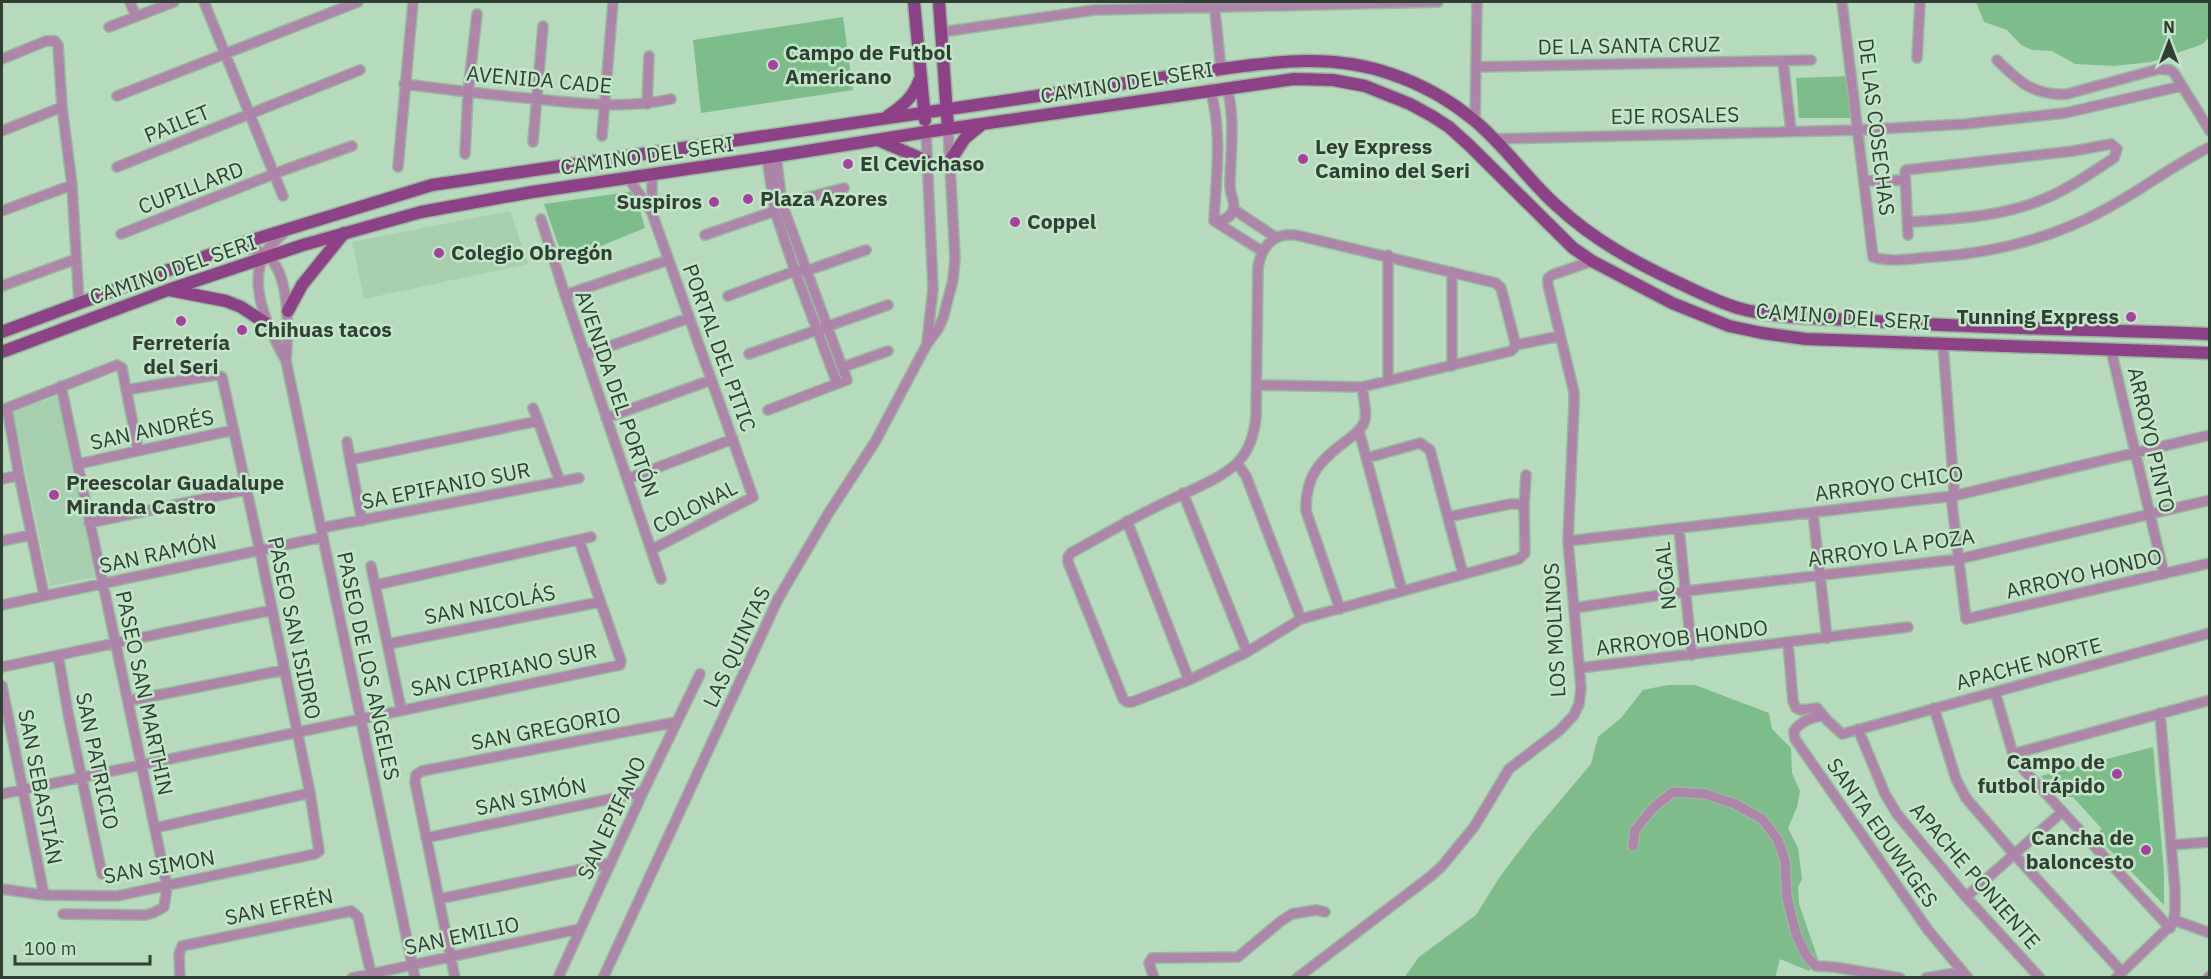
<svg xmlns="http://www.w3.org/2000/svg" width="2211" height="979" font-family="'IBM Plex Sans',sans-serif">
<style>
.built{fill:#a5cfad}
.green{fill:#7cbd8a}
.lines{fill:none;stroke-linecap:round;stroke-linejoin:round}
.minor-casing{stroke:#98b89e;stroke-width:12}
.major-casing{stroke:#98b89e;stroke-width:15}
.minor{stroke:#af84aa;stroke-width:9}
.major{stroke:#8e4189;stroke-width:12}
.poi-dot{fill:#a840a2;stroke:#c2e7c8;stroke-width:2}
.labels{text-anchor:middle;stroke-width:5;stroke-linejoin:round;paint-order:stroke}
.street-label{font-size:21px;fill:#303f33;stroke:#c2e7c8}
.poi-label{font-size:21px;font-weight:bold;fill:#303f33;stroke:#c2e7c8;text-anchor:start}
</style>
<rect width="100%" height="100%" fill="#b5dabc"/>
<!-- built -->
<path class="built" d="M510,211L528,264L364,299L352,242Z
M57,396L95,577L50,586L13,412Z"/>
<!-- green -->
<path class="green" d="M1976,2H2209V37L2203,44L2151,62L2114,66L2075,64L2052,51L2032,50L2021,45L2007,30L1984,22Z
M843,17L853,90L701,113L693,40Z
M1851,76L1855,118H1799L1796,78Z
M635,191L645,228L564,261L544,204Z
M1668,685H1695L1769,713L1772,729L1791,748L1792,773L1800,791L1797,807L1788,828L1798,848L1802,879L1798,887L1799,904L1818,959L1809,971L1780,959L1775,978H1404L1419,957L1476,915L1499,878L1532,834L1591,764L1598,737L1621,718L1643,690Z
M2153,747L2164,873V905L2095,835L2102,829L2073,797H2061L2041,776Z"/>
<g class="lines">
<defs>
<path id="minor" d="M130,2L136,17
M204,2L283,196
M1214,2L1221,69
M1842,2L1873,257C1891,263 1915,258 1933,257C1992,253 2051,239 2104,210C2140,191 2173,165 2210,147
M109,27L174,2
M942,32L1094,10L1438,2
M1917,58L1920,2
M2,59L46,41H55L58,45L62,107L72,185L79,303
M1997,60C2019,82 2034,96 2067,94L2159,69L2170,70L2174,73L2210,131
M1783,61L1791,131
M1476,67L1811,60
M404,84C449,90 493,95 537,99C583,104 626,109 671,99
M1210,89C1223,132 1216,178 1214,221
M117,96L358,2
M647,104L649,56
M1475,122L1477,2
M2,131L62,107
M926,132L933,289L927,342
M602,136L613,2
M1493,139L1859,130L1965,124L2065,113L2182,86
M533,142L543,26
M465,154L468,93L477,14
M767,158L775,211L795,271L837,383
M117,167L360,70
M398,167L413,2
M652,175V213
M629,179L652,213L753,497L651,550
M1865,181L1905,180
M1233,209L1275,237
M2,211L72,185
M541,219L565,295L661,579
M1214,221C1222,221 1230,219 1233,210C1236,201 1230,195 1230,187C1230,152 1236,123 1227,87
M1214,221L1262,251
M1908,222C1960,219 2016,216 2063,190C2080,181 2097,169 2114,158L2117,149L2111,144L2073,151L1906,170L1905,172L1908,235
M286,231C278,238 269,246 264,255C247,287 271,334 286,361L415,978
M121,234L287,169L352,146
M705,235L775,211L782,204L844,188
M236,245C246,248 262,250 270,258C291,280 288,333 286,361
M2,286L76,259
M565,295L668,260
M728,296L795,271H806L866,250
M1943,344L1954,489L1952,504L1966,619L2210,563
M1516,345L1560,336
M2111,350L2164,574
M749,354L888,305
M585,355L689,318
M1452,366V272
M843,367L888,351
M1388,381V255
M1257,385L1362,387L1511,351L1515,347V342L1501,288L1496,283L1300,236C1277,231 1262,243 1258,267L1256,417C1254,434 1250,450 1237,463C1218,481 1188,491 1164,503C1132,518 1102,536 1071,553L1068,557V562L1123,699L1127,702H1132L1189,680L1247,652L1301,619L1519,559L1525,553L1524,507L1526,475
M61,386L167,886L164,907L153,913L145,915L63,914
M7,408L19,475L44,595
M533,408L538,421
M2,410L117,365L122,368L138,450
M768,410L847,380L782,204L776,156
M606,418L711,380
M1359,431L1402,591
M347,442L350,460
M1367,458L1420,443L1430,450L1463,574
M1237,463L1246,476L1301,619
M78,464L234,430
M2,479L19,475
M627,479L733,439
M1183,493L1247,652
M1813,513L1827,638
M1448,517L1510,504H1518L1524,507
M362,521L350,460L538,421L560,482
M1127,521L1189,680
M89,523L246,490
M321,528L579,478
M1679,529L1692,655
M2,541L31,535
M1568,541L1953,496L2210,435
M371,566L401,709
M376,585L591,537
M2,605L323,537
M1574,608L1687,591L1959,559L2210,500
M1340,609L1306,511C1305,473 1322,459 1350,438C1356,433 1363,428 1365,420C1367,411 1363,396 1362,387
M1788,643L1793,701L1796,708L1801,710L1817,708L1827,720L1842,734L2210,633
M388,644L600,602
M58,655L69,718L102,874
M2,667L272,610
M1580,668L1908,627
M2,686L44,895
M1995,692L2013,754L2023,769L2170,928
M128,701L284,670
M1934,708L1956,779L1966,798L2014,854L2122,972
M1823,716C1811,717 1801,721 1794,731L1795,739L1928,930L1968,978
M1858,729L1885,794L1897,814L1966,897L2040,978
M2013,754L2210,700
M2,794L620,665L621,661L579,540
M155,828L310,793
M426,838L643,792
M2171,845L2210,842
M1633,846L1635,830L1654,807L1673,792L1705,794L1735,804L1762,819L1778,840L1785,861L1787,898L1796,934L1807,957L1816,966L1834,967L1900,978
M2,889L44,895L117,896L315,854L319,851L310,793L260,551L222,377L216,375L126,390
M1966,897L2062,812
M439,899L611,863
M2174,920L2210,933
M180,978L179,954L182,946L351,911L358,917L372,978
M352,978L579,929
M455,978L415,782L416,775L422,771L676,722
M558,978L643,792L700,674
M603,978L778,599L828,514L875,442L927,344L938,329L943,318L953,280L955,258L948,128
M1154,978L1149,963L1152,958L1238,957L1281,921L1292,914L1316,910L1325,912
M1297,978L1431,876L1442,866L1474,827L1509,769L1560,730L1574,715L1579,704L1581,688L1568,541L1574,405V392L1548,285V278L1552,275L1592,261
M1926,978L1961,972
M2116,978L2172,924L2175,913V890L2160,713
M2208,978L2210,976"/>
<path id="major" d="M914,2L925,120
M939,2L948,128
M888,116C902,106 913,98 919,81
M878,140L927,161
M950,161L965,138L980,126
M169,290L226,301L241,307L267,324
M288,311L302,285L344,233
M2,332L236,245L432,185L1221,69C1278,61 1335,54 1391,74C1421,84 1451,101 1475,121C1505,146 1528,180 1557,206C1594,240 1634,262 1679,283C1698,292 1718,302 1738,308C1781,320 1828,318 1872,321C1984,329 2097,329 2210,334
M2,352L168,290L303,245L421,212L532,192L776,156L926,132L1294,79L1333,80L1365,86L1410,104L1432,116L1449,127L1469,145L1573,248L1592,261L1672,303L1729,326L1762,333L1806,339L2210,353"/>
</defs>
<!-- minor casing -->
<use href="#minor" class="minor-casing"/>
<!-- major casing -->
<use href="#major" class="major-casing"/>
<!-- minor -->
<use href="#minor" class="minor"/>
<!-- major -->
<use href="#major" class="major"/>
</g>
<!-- markers -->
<g class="poi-dot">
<circle cx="773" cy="65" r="6"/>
<circle cx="1303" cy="159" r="6"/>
<circle cx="848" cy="164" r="6"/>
<circle cx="748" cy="199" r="6"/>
<circle cx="714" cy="202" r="6"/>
<circle cx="1015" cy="222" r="6"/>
<circle cx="439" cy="253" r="6"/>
<circle cx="2131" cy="317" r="6"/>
<circle cx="181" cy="321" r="6"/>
<circle cx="242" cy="330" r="6"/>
<circle cx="54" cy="495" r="6"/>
<circle cx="2117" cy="774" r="6"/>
<circle cx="2146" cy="850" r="6"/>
</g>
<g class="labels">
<!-- street labels -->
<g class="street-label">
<text transform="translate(1629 46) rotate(-1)" y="7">DE LA SANTA CRUZ</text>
<text transform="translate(539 80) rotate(5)" y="7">AVENIDA CADE</text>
<text transform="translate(1127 83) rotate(-9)" y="7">CAMINO DEL SERI</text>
<text transform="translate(1675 116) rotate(-1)" y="7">EJE ROSALES</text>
<text transform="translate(177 124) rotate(-22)" y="7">PAILET</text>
<text transform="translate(1876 127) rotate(83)" y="7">DE LAS COSECHAS</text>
<text transform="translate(647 156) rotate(-8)" y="7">CAMINO DEL SERI</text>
<text transform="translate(191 188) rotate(-21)" y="7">CUPILLARD</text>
<text transform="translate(173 270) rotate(-19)" y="7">CAMINO DEL SERI</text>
<text transform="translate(1843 317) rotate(4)" y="7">CAMINO DEL SERI</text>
<text transform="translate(719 348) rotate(70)" y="7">PORTAL DEL PITIC</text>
<text transform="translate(617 394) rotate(71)" y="7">AVENIDA DEL PORTÓN</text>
<text transform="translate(152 430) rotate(-12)" y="7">SAN ANDRÉS</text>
<text transform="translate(2151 440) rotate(77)" y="7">ARROYO PINTO</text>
<text transform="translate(1889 484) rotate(-8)" y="7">ARROYO CHICO</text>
<text transform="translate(446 486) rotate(-11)" y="7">SA EPIFANIO SUR</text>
<text transform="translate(695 507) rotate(-27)" y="7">COLONAL</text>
<text transform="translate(1891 548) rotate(-8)" y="7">ARROYO LA POZA</text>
<text transform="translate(158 554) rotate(-12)" y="7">SAN RAMÓN</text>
<text transform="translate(2084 574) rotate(-13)" y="7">ARROYO HONDO</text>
<text transform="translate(1666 576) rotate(-96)" y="7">NOGAL</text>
<text transform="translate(490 605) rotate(-11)" y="7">SAN NICOLÁS</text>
<text transform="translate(294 628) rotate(78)" y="7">PASEO SAN ISIDRO</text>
<text transform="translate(1555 630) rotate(-93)" y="7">LOS MOLINOS</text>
<text transform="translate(1682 638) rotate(-7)" y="7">ARROYOB HONDO</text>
<text transform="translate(737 647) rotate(-65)" y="7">LAS QUINTAS</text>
<text transform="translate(2029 664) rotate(-15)" y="7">APACHE NORTE</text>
<text transform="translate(368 666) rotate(78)" y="7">PASEO DE LOS ANGELES</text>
<text transform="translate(504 670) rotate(-12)" y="7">SAN CIPRIANO SUR</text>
<text transform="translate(144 693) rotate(78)" y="7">PASEO SAN MARTHIN</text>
<text transform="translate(546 729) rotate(-11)" y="7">SAN GREGORIO</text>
<text transform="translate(97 761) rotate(78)" y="7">SAN PATRICIO</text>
<text transform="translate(40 787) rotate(79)" y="7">SAN SEBASTIÁN</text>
<text transform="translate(531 797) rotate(-12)" y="7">SAN SIMÓN</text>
<text transform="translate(612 818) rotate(-65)" y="7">SAN EPIFANO</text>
<text transform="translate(1882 833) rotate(55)" y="7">SANTA EDUWIGES</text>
<text transform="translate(159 867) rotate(-10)" y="7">SAN SIMON</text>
<text transform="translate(1975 876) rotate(49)" y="7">APACHE PONIENTE</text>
<text transform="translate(279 907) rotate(-12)" y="7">SAN EFRÉN</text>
<text transform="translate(462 936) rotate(-12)" y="7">SAN EMILIO</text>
</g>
<!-- poi labels -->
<g class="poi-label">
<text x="785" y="60">Campo de Futbol<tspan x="785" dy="24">Americano</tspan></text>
<text x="1315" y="154">Ley Express<tspan x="1315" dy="24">Camino del Seri</tspan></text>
<text x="860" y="171">El Cevichaso</text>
<text x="760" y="206">Plaza Azores</text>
<text x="702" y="209" text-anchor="end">Suspiros</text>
<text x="1027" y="229">Coppel</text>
<text x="451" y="260">Colegio Obregón</text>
<text x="2119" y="324" text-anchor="end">Tunning Express</text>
<text x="254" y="337">Chihuas tacos</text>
<text x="181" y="350" text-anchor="middle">Ferretería<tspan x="181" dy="24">del Seri</tspan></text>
<text x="66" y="490">Preescolar Guadalupe<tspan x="66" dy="24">Miranda Castro</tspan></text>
<text x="2105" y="769" text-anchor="end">Campo de<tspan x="2105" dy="24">futbol rápido</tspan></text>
<text x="2134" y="845" text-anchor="end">Cancha de<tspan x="2134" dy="24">baloncesto</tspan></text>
</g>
</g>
<!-- border -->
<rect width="2211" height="979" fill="none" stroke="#303f33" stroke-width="6"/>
<!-- north arrow -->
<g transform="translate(2169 42)" stroke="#c2e7c8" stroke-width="4.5" paint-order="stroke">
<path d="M0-4.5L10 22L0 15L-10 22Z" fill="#303f33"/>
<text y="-9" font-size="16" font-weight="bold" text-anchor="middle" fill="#303f33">N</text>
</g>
<!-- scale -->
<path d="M15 955v9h135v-9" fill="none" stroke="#303f33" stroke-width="3"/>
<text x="24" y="955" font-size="18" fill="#303f33" stroke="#c2e7c8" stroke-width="4.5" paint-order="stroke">100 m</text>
</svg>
